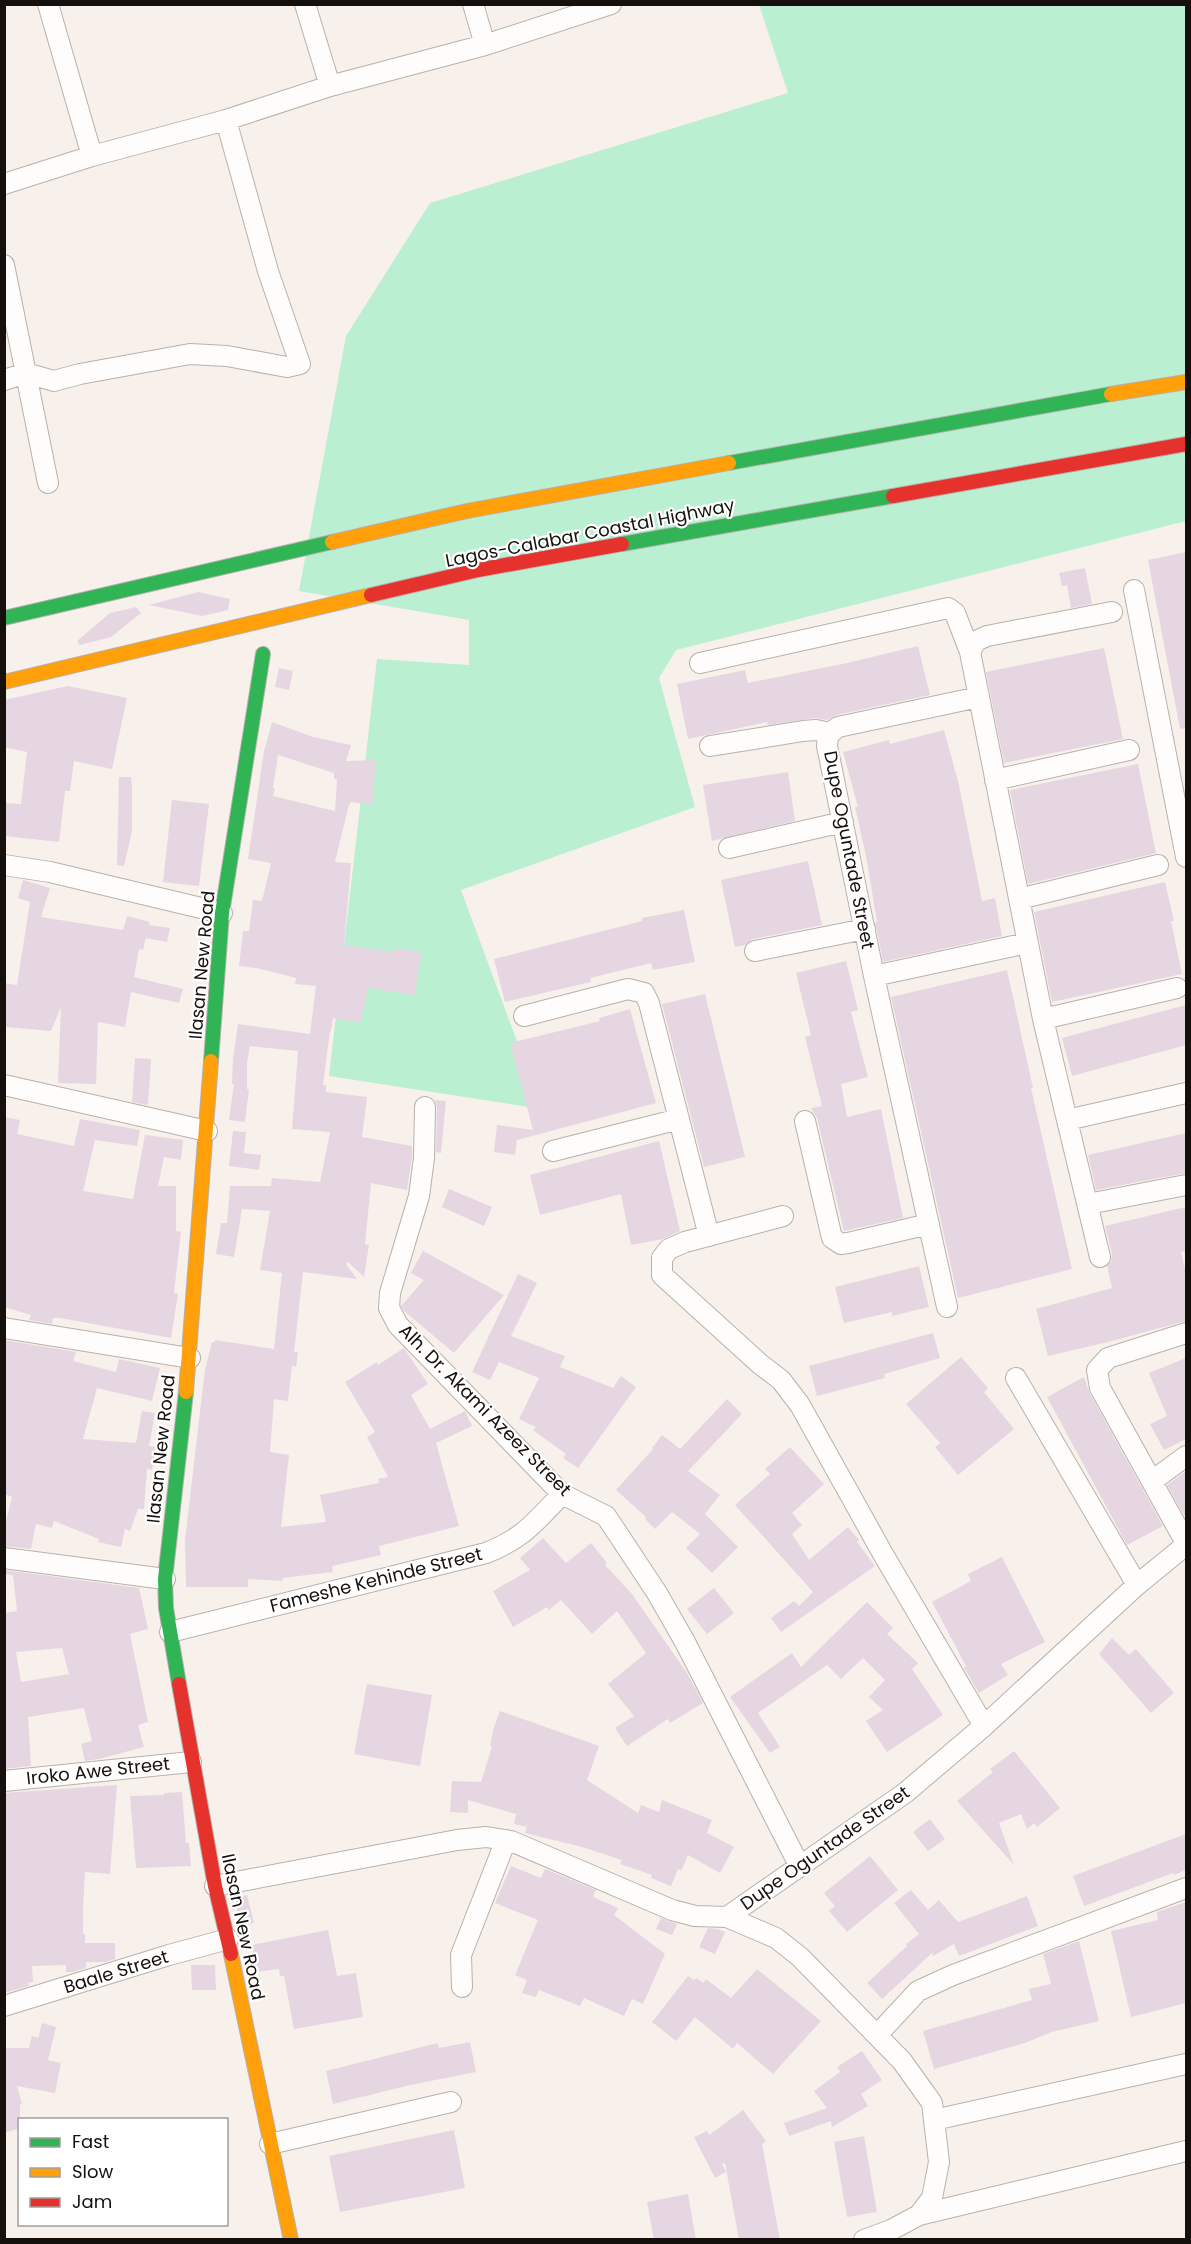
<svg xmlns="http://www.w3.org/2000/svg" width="1191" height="2244" font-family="Poppins,sans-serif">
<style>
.green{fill:#baefd1}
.building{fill:#e5d6e2;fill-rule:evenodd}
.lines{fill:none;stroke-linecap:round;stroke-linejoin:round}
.street-casing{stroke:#b7b1ac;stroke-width:22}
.fast-casing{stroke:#b7b1ac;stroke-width:16}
.slow-casing{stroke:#b7b1ac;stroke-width:16}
.jam-casing{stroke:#b7b1ac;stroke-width:16}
.street{stroke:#fefdfc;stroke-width:20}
.fast{stroke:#30b455;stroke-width:14}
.slow{stroke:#ff9f0a;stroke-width:14}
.jam{stroke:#e5322d;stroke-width:14}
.labels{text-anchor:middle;stroke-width:4.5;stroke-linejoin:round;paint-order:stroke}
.street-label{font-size:18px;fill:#15100c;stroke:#fff}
</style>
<rect width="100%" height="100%" fill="#f8f1eb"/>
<!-- green -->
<path class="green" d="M759,5H1186V521L676,650L659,678L695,807L461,890L542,1109L329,1076L377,659L469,665V620L299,591L346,336L430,203L788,93Z"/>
<!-- building -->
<path class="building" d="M1186,552V728L1180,729L1148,560Z
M1085,568L1092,604L1071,608L1067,585L1062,586L1059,573Z
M198,592L230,599L228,610L202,616L149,605Z
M136,607L141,613L111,637L80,645L77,641L110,613Z
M918,646L930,695L836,715L827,720L815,718L768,725L767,722L688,739L677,684L745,670L748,683L847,663Z
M1104,648L1123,739L1004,763L986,672Z
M279,668L293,671L289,690L275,687Z
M68,686L127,698L112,769L74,761L70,791H65L59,842L4,836V803L21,804L27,752L4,747V700Z
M272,722L313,737L351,745L346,761L376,760L372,805L351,802L349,805L335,862L351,863L344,945L396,952V948L421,952L415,995L368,988L360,1023L333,1018L331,1031H330L323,1085H326V1092L367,1097L362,1137L412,1146V1157L407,1190L371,1183L365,1244L369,1245L364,1277L348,1262L346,1264L357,1279L303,1272L294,1352H298L296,1367L292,1366L288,1401L274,1399L270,1452L289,1455L281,1527L326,1522L320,1495L379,1483L378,1479L388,1477L367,1437L375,1432L345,1382L377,1362L378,1365L404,1348L428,1384L411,1395L430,1429L465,1411L472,1426L436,1443L459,1526L379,1546L381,1555L332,1566L333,1572L282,1578L283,1581L248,1579V1587H186L185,1540L205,1369L212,1342H215V1340L274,1349L282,1273L260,1270L270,1211L242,1209L234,1257L216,1254L221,1223H227L230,1186H271L272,1178L320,1182L330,1132L292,1129L298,1051L250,1046L247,1062V1089H249L245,1122L229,1120L234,1084H232L233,1059L238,1024L310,1034L316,986L295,984L296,978L257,968L239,966L243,931H249L253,900L262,901L271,863L248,859L264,751ZM278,755L334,773V779H337L335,811L273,796L275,789L273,788Z
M944,730L959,785L982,901L995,898L1002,936L883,962L875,922H877L866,856L855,807H858L843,752L889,740L890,744Z
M1138,764L1156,853L1028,884L1010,790Z
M788,772L795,821L712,841L703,785Z
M119,777H131L132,785V831L124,866L117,865Z
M172,800L209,804L199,886L163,882Z
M808,861L822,925L753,939L745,945L735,947L721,880Z
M23,880L50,888L41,917L123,930L127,916L150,922L149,925L170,928L167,942L146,938L143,950L139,949L134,977L183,989L179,1003L131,992L125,1027L98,1022L96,1084L58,1083L61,1007L51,1031L6,1027L4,983L17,985L30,902L18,898Z
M1165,882L1174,921H1171L1182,974L1052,1002L1034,912Z
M684,910L695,962L653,970L651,963L590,978L591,982L505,1002L494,959L642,921V918Z
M846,961L858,1010L851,1012L868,1077L841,1084L847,1117L881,1109L903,1218L844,1231L817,1118L811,1108L822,1106L805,1037L811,1035L796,973Z
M1007,970L1033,1088H1031L1072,1269L958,1298L891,997Z
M705,994L745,1157L704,1167L662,1004Z
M1186,1005V1045L1072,1076L1062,1038Z
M630,1009L656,1103L517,1140L515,1155L494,1152L497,1125L533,1130L510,1043L600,1021L599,1018Z
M135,1058L151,1059L148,1105L132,1102Z
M435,1100L446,1101L441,1153L436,1152L437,1107Z
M4,1117L20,1120L17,1134L74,1146L80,1119L140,1130L137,1146L95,1140L83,1191L133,1199L145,1135L183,1140L181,1160L164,1157L158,1186H176V1231L181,1232L174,1293L178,1294L171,1338L60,1318H53L52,1324L29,1320L31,1315L4,1307Z
M233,1131L246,1132L244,1153L261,1155L259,1170L229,1166Z
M1186,1133V1173L1096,1190L1088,1155Z
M659,1141L680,1231L663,1239L631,1245L621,1194L540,1215L530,1175Z
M449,1189L492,1207L484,1226L442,1207Z
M1186,1207V1251L1181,1252L1186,1272V1321L1108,1342L1048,1356L1036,1309L1112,1288L1107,1266L1111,1261L1112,1254L1105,1226Z
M423,1251L504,1295L454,1353L404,1311L401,1306L424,1280L411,1273Z
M919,1266L929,1307L892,1316V1312L844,1323L835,1287Z
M518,1274L537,1283L511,1336L565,1356L560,1367L613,1388L621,1376L636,1387L578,1468L563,1458L566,1454L533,1430L536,1427L519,1419L539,1378L499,1362L490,1380L472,1372Z
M933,1333L940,1358L884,1374L885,1378L817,1396L809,1366Z
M4,1340L76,1352L73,1361L116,1372L119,1359L160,1368L152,1401L97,1388L83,1439L136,1443L142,1411L155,1413L149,1446L156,1447L152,1470L147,1469L144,1509H138L130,1531L125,1529L121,1547L98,1542L99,1539L54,1521L52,1528L36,1524L31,1549L4,1546V1529L12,1497L4,1494Z
M961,1357L988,1388L984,1392L1014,1429L958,1475L935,1447L940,1443L906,1404Z
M1186,1358V1439L1164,1450L1150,1424L1167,1416L1149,1373Z
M1084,1377L1090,1394L1163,1526L1127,1545L1047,1397Z
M727,1399L742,1414L688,1471L720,1495L705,1514L738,1547L712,1573L686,1548L700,1534L672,1512L655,1529L645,1519L646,1517L616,1490L653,1449L652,1448L662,1435L680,1449Z
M790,1447L824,1484L792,1513L802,1525L792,1534L809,1560L848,1527L859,1540L857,1542L875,1566L781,1632L771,1618L794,1601L799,1606L813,1592L735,1505L770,1474L765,1469Z
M1186,1471V1514L1184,1515L1167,1485Z
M543,1538L566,1563L591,1543L607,1563L605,1565L632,1594L687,1673L703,1703L670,1723L668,1719L627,1746L615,1728L634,1716L608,1684L646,1653L617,1611L592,1634L561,1600L549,1610L547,1607L513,1627L493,1591L530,1570L520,1558Z
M1002,1557L1045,1642L1001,1664L1008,1675L979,1693L964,1668L966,1666L932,1602L971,1581L968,1574Z
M4,1570L139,1588L148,1629L130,1634L148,1722L138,1725L144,1747L99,1759L85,1761L81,1744L92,1741L84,1708L28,1717L31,1766L4,1769V1613L17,1611L13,1575L4,1574ZM62,1648L69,1674L21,1682L16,1652Z
M714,1588L734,1613L707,1634L687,1609Z
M867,1602L893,1628L887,1634L918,1663L912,1669L943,1715L887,1752L866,1721L883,1710L869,1697L885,1680L863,1658L841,1679L827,1665L758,1713L780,1747L770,1753L730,1697L792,1653L801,1667Z
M1112,1638L1129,1655L1136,1649L1174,1693L1151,1713L1099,1654Z
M367,1684L432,1695L420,1766L354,1754Z
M500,1711L599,1746L587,1780L638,1813L641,1805L659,1812L662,1800L712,1820L707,1833L734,1847L720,1873L688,1855L681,1871L678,1869L671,1886L651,1878L652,1875L620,1864L622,1860L582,1847L525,1833L527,1827L514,1824L516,1814L468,1800V1813L450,1812L452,1781L481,1782L492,1747L490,1746L493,1730Z
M1014,1751L1060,1808L1037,1827L1034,1823L1027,1829L1021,1814L999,1823L1014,1865L957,1801L993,1772L990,1769Z
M117,1785L110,1874L85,1872L83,1908V1934H85V1943H115V1959L105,1962H86V1968L73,1972H66V1965L32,1966L33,1982L28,1983L29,1986L4,1993V1793Z
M182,1792L186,1843H189L191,1866L136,1868L130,1796L164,1795V1793Z
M930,1819L945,1839L928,1851L913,1832Z
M1186,1834V1870L1174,1875L1173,1873L1084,1906L1073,1876Z
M870,1856L898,1890L847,1932L829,1911L835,1906L824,1893Z
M511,1866L541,1878L545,1869L596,1890L593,1897L618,1908L614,1915L665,1954L643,2004L632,1999L624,2016L584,1998L580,2006L539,1990L536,1997L522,1993L527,1980L515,1975L538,1920L495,1903Z
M911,1890L928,1910L939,1900L958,1922L1027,1896L1038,1926L959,1956L954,1944L933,1956L932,1953L882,1999L867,1983L907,1946L906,1944L919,1934L894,1903Z
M247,1895L254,1923L241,1926L234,1898Z
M1186,1902V2003L1131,2017L1111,1931L1158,1920L1157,1912Z
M661,1918L677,1924L672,1935L656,1929Z
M708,1928L717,1929L725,1932L715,1954L699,1947Z
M328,1930L337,1976L356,1973L363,2017L294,2029L284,1976H280L279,1969L256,1972L252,1945Z
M1079,1941L1099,2021L1052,2032L1025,2043L934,2069L923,2031L1032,2000L1029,1989L1051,1984L1043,1954Z
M191,1965H215L216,1990H192Z
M757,1969L821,2021L773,2074L737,2043L733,2049L695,2017L676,2041L652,2022L688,1976L694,1980L697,1978L703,1983L706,1979L731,1998Z
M42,2023L56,2027L48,2060L61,2063L55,2093L17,2086L22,2104L20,2105V2128L4,2133V2048H29L32,2036L38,2038Z
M470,2042L476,2072L410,2085L333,2104L326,2071L438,2043L439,2048Z
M862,2051L882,2080L861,2094L868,2106L832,2127L831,2121L789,2136L784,2123L827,2108L814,2091L840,2072L837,2067Z
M743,2110L766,2141L762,2144L780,2240H739L725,2163L722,2164L726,2172L715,2178L694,2137L707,2131L709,2135Z
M454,2130L465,2188L340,2212L329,2156Z
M864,2136L877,2212L847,2217L834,2142Z
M688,2194L696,2240H654L647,2202Z"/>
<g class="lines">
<defs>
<path id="street" d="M48,4L92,156
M305,4L330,86
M473,4L485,45
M4,184L92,156L226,120L330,86L485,45L611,4
M4,265L48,483
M4,380L26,373L54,381L80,374L190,354L227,356L287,367L300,364L268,271L226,120
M1134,590L1186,857
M700,663L948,608L955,613L970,652
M979,697L970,652L976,641L987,636L1112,612
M710,746L803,731L816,730L830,733
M995,780L1129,750
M729,848L843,822
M4,865L50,872L222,913
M1019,899L1158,865
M755,951L865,929
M874,976L1027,943
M524,1016L628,989L644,993L649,1003L709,1236
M1043,1019L1177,988
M4,1085L207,1131
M425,1107L424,1158L419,1196L390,1293L389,1308L398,1325L562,1494L606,1516L657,1593L685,1642L799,1865
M1067,1120L1100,1257
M805,1121L832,1238L841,1244L848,1243L929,1224
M553,1151L679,1119
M1088,1204L1186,1185
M783,1216L685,1242L669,1249L662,1258V1275L760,1364L781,1380L800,1405L883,1554L984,1726
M947,1307L874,976L827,746C827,736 830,733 838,727L979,697L1043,1019L1067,1120L1186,1093
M4,1328L190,1358
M1186,1333L1108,1358L1097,1370L1100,1388L1186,1543
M1016,1378L1137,1585
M1152,1481L1186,1456
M4,1558L165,1579
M170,1632L486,1553C524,1538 535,1522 562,1494
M4,1781L191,1762
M215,1886L457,1840L486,1837L511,1841L672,1910L695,1916L727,1917L905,1793L984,1726L1137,1585L1186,1545
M727,1917L776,1938L800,1957L902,2061L932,2103L939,2162L932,2198L919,2215
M462,1987L461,1955L506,1840
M4,2006L169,1955L228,1939
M877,2035L918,1991L953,1975L1186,1888
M934,2120L1186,2064
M270,2144L451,2102
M864,2240L891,2230L919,2215L1186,2151"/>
<path id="fast" d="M729,463L1111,394
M622,544L893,496
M4,618L332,542
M211,1061L222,913L263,654
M179,1684L166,1608L165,1579L186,1392"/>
<path id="slow" d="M1111,394L1186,382
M332,542L467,511L729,463
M4,682L371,595
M186,1392L211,1061
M231,1954L291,2240"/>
<path id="jam" d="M893,496L1186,444
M371,595L478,570L622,544
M179,1684L215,1886L231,1954"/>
</defs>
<!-- street casing -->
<use href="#street" class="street-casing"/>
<!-- fast casing -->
<use href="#fast" class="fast-casing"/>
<!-- slow casing -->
<use href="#slow" class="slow-casing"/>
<!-- jam casing -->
<use href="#jam" class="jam-casing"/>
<!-- street -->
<use href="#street" class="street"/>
<!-- fast -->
<use href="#fast" class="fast"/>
<!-- slow -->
<use href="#slow" class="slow"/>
<!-- jam -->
<use href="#jam" class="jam"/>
</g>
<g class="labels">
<!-- street labels -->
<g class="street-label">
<text transform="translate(590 533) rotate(-11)" y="6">Lagos-Calabar Coastal Highway</text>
<text transform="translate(849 850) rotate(79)" y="6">Dupe Oguntade Street</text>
<text transform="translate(202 965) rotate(-85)" y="6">Ilasan New Road</text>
<text transform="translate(485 1410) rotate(45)" y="6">Alh. Dr. Akami Azeez Street</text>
<text transform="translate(161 1449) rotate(-84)" y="6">Ilasan New Road</text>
<text transform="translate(376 1580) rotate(-14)" y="6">Fameshe Kehinde Street</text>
<text transform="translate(98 1771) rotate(-6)" y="6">Iroko Awe Street</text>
<text transform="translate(825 1848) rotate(-35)" y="6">Dupe Oguntade Street</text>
<text transform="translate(243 1927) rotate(78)" y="6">Ilasan New Road</text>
<text transform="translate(116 1972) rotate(-17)" y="6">Baale Street</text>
</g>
</g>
<!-- border -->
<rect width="1191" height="2244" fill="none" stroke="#15100c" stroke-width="12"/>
<!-- legend -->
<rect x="18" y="2118" width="210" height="108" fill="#ffffff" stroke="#a19f9e" stroke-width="1.5"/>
<rect x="30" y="2138" width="30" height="9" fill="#30b455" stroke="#a19f9e" stroke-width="1.5"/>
<text x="72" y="2148" font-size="18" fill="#15100c">Fast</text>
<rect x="30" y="2168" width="30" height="9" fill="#ff9f0a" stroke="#a19f9e" stroke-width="1.5"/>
<text x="72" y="2178" font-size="18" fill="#15100c">Slow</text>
<rect x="30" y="2198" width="30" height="9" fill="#e5322d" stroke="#a19f9e" stroke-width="1.5"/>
<text x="72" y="2208" font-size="18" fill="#15100c">Jam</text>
</svg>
